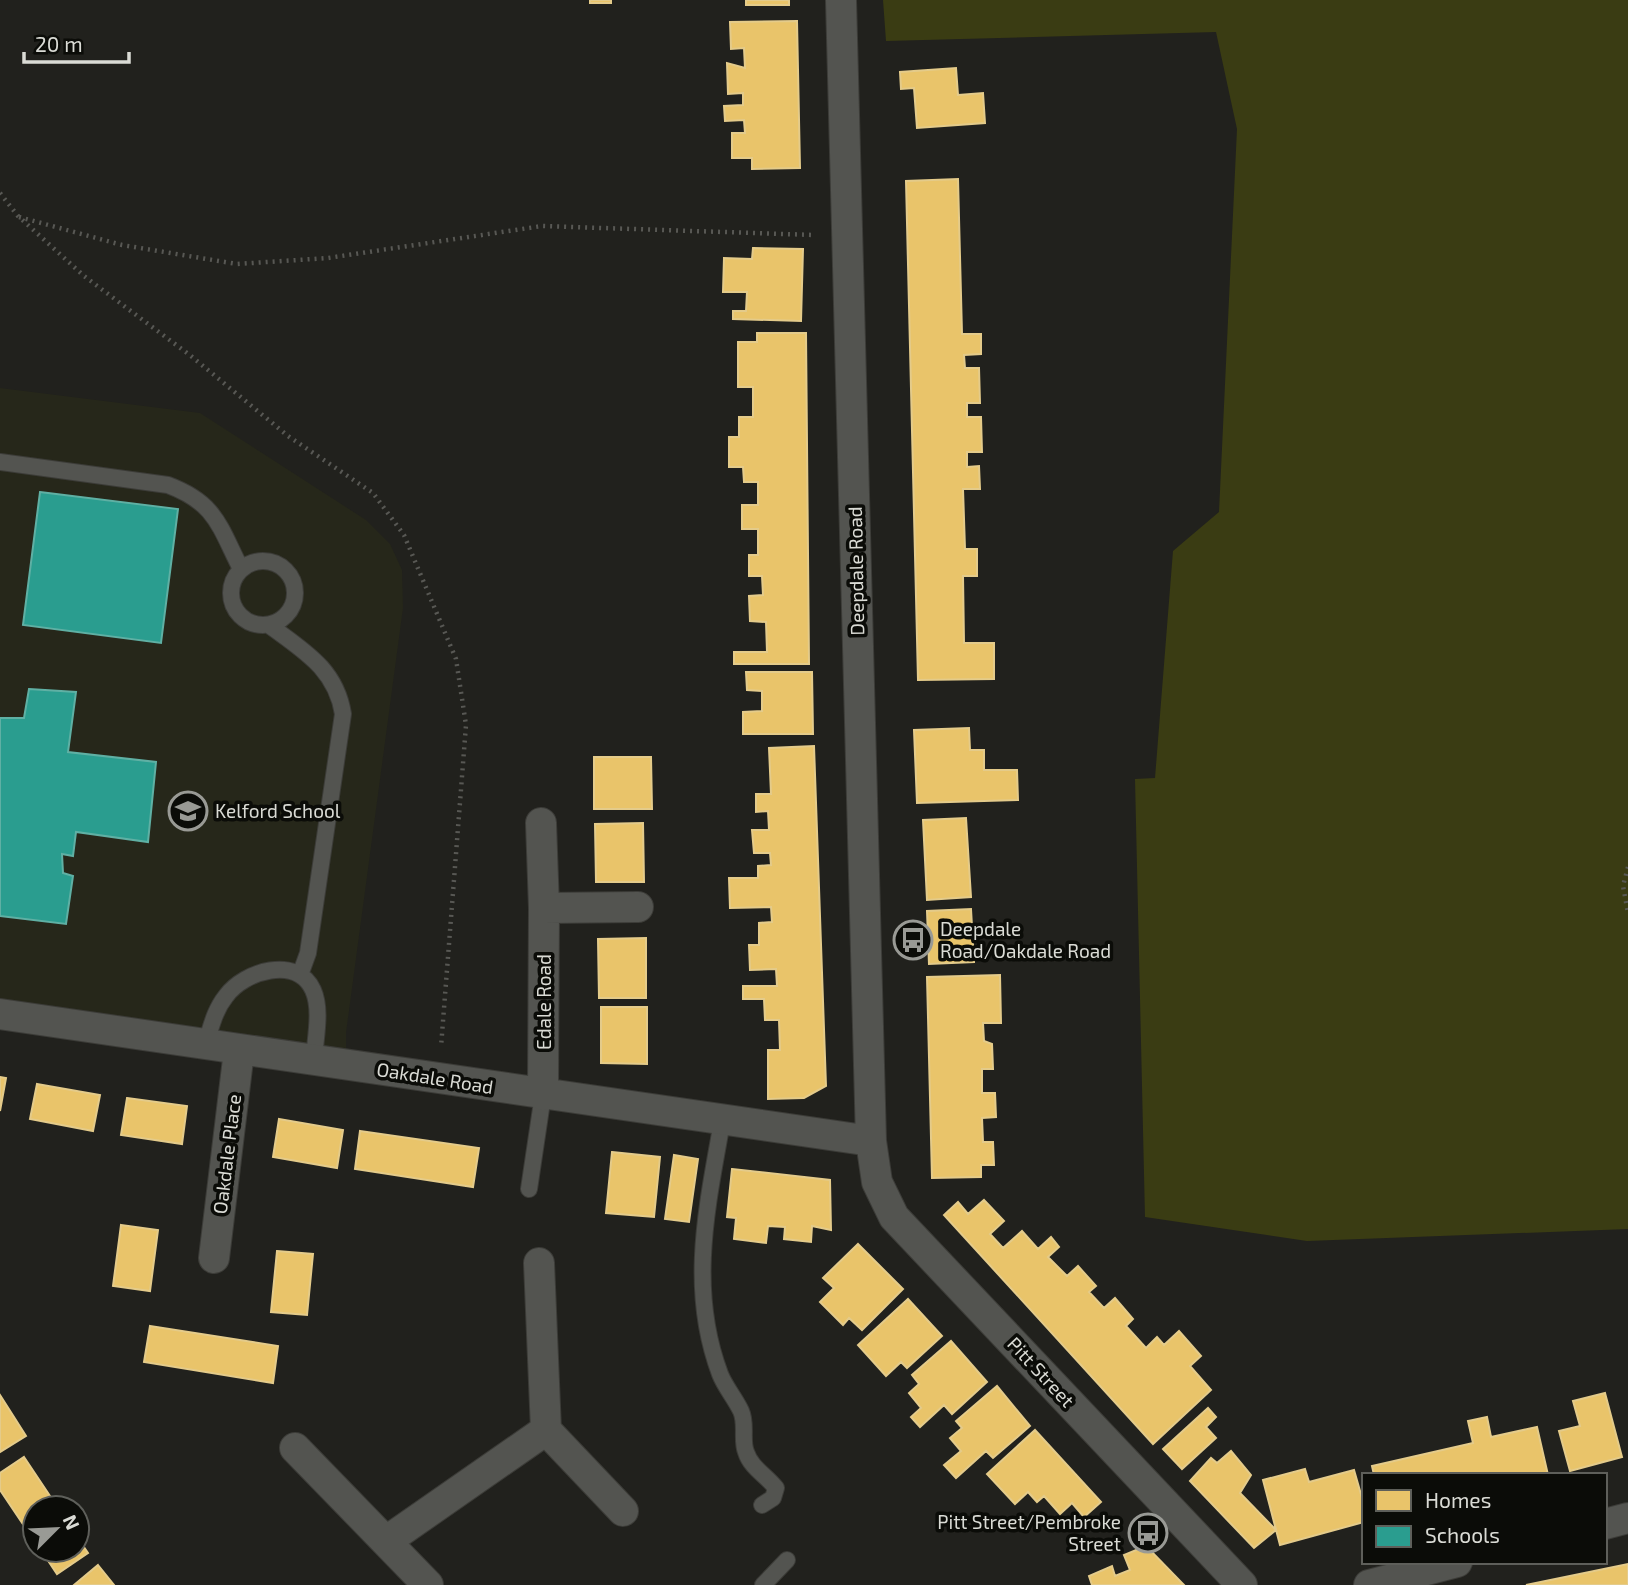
<svg xmlns="http://www.w3.org/2000/svg" width="1628" height="1585" font-family="'Exo 2',sans-serif">
<style>
.built{fill:#26271a}
.green{fill:#3a3c13}
.homes{fill:#e9c46a;stroke:#e4cb8a;stroke-width:2}
.schools{fill:#2a9d8f;stroke:#5fb0a4;stroke-width:2}
.lines{fill:none;stroke-linecap:round;stroke-linejoin:round}
.lane-casing{stroke:#3c3c38;stroke-width:18}
.street-casing{stroke:#3c3c38;stroke-width:32}
.path{stroke:#585854;stroke-width:4.5;stroke-dasharray:2 5;stroke-linecap:butt}
.lane{stroke:#535450;stroke-width:16}
.street{stroke:#535450;stroke-width:30}
.labels{text-anchor:middle;stroke-width:7;stroke-linejoin:round;paint-order:stroke}
.street-label{font-size:19px;fill:#dadbd5;stroke:#0b0c08}
.poi-label{font-size:19px;fill:#dadbd5;stroke:#0b0c08;text-anchor:start}
</style>
<rect width="100%" height="100%" fill="#21211d"/>
<!-- built -->
<path class="built" d="M0,388L200,413L366,520L390,544L402,570L403,608L346,1033V1064L0,1014Z"/>
<!-- green -->
<path class="green" d="M883,0H1628V1229L1307,1241L1145,1217L1135,779L1155,778L1173,551L1219,512L1237,129L1216,32L886,41Z"/>
<!-- homes -->
<path class="homes" d="M590,0H611V3H590Z
M746,0H789V5H746Z
M797,21L800,168L752,169V158H732V133H745L744,120L725,121L724,106L743,105V93L728,94L727,63L745,68L744,48L731,49L730,22Z
M956,68L958,95L983,93L985,123L917,128L914,88L901,89L900,72Z
M958,179L962,334H981V354L964,355L965,368H979L980,403H967V417H981L982,452H967V467L979,466L980,489H963L965,549H977V576H963L964,643H994V679L918,680L906,181Z
M753,248L803,249L801,321L733,319V311H746L747,292H723L724,258L752,259Z
M757,333H806L809,664H734V652H767L766,622L750,621L749,596L763,595L762,576H749V555H758V529H742V505H758V482H744L743,467H729V437H739V417H753V387H738V342H757Z
M746,672H812L813,734H743V712L762,711V691L747,690Z
M969,728L970,750H984V770H1017L1018,800L917,803L914,730Z
M814,746L826,1086L804,1098L768,1099V1050H780L779,1020H765L764,999H743V986H777L776,969L750,970L749,945H759V923L772,922L771,907L730,908L729,878H758V866L771,865L770,853H754L752,830H769L768,811L756,812V794H771L769,748Z
M594,757H651L652,809H594Z
M966,818L971,897L927,900L923,820Z
M643,823L644,882H596L595,824Z
M971,909L974,962L929,964L927,911Z
M646,938V998H599L598,939Z
M1000,975L1001,1023H983L984,1041L992,1044L993,1069H982V1093H995L996,1117L982,1118L983,1142H993L994,1165H981V1177L932,1178L927,977Z
M601,1007H647V1064L601,1063Z
M0,1077L6,1078L0,1111Z
M37,1084L100,1095L93,1131L30,1119Z
M127,1098L187,1106L182,1144L121,1135Z
M279,1119L343,1130L337,1168L273,1157Z
M360,1131L479,1148L473,1187L355,1169Z
M612,1152L660,1157L654,1217L606,1213Z
M674,1155L698,1159L689,1222L665,1219Z
M732,1169L830,1180L831,1230L812,1226L811,1242L784,1239L785,1227L768,1226L766,1243L734,1239L736,1218L727,1217Z
M984,1200L1004,1221L990,1234L1003,1248L1022,1231L1038,1249L1051,1237L1059,1247L1048,1257L1067,1276L1078,1266L1096,1286L1089,1292L1104,1308L1115,1298L1133,1319L1126,1326L1146,1348L1157,1337L1164,1345L1179,1331L1201,1356L1190,1366L1211,1390L1153,1444L944,1215L958,1202L968,1214Z
M121,1225L158,1230L150,1291L113,1286Z
M858,1244L903,1289L862,1330L849,1318L843,1325L820,1302L834,1288L823,1278Z
M277,1251L313,1254L307,1315L271,1312Z
M908,1299L942,1336L907,1368L901,1362L886,1376L858,1345Z
M150,1326L278,1346L273,1383L144,1362Z
M951,1341L987,1382L952,1414L944,1405L920,1427L911,1417L921,1408L909,1393L919,1384L912,1375Z
M997,1386L1030,1426L993,1458L986,1451L956,1478L944,1465L961,1451L950,1438L962,1428L956,1421Z
M1605,1393L1622,1457L1570,1471L1559,1431L1580,1426L1573,1401Z
M0,1395L26,1436L0,1452Z
M1208,1408L1216,1417L1206,1427L1216,1438L1182,1469L1163,1449Z
M1487,1417L1491,1437L1537,1427L1548,1475H1374L1372,1466L1473,1443L1468,1421Z
M1035,1430L1101,1502L1084,1517L1072,1503L1060,1514L1044,1496L1037,1502L1028,1492L1015,1504L987,1474Z
M1231,1451L1251,1475L1240,1493L1276,1530L1254,1548L1190,1481L1211,1458L1217,1463Z
M24,1457L58,1508H35V1542L0,1490V1473Z
M1305,1469L1309,1482L1354,1470L1364,1505V1522L1280,1545L1263,1480Z
M77,1537L88,1553L57,1574L41,1550H77Z
M1146,1546L1184,1585H1092L1089,1576L1112,1566L1115,1576L1130,1570L1124,1555Z
M1628,1564V1585H1526Z
M98,1565L114,1585H74Z"/>
<!-- schools -->
<path class="schools" d="M40,492L178,509L161,643L23,625Z
M29,689L76,692L68,752L156,762L148,842L76,832L73,856L62,854L63,873L73,876L66,924L0,916V718H24Z"/>
<g class="lines">
<defs>
<path id="lane" d="M0,462L168,485C216,503 219,526 241,569
M231 593a32 32 0 1 1 64 0a32 32 0 1 1-64 0Z
M269,625C304,651 336,669 343,714L308,953L300,975
M205,1046C211,1028 214,1011 226,996C244,971 297,955 313,990C322,1010 315,1039 314,1060
M722,1122C707,1207 688,1289 720,1374C725,1387 735,1398 741,1411C747,1424 741,1440 746,1452C751,1468 766,1475 776,1488L773,1498L762,1505
M529,1189L543,1095
M763,1585L787,1560"/>
<path id="street" d="M841,0L871,1141L877,1182L894,1217L1242,1585
M541,823L544,908L543,1095
M544,908L638,907
M0,1014L871,1141
M214,1258L239,1051
M546,1430L623,1511
M295,1448L428,1585
M1605,1524L1628,1518
M388,1540L546,1430L539,1263
M1369,1585L1457,1562"/>
</defs>
<!-- lane casing -->
<use href="#lane" class="lane-casing"/>
<!-- street casing -->
<use href="#street" class="street-casing"/>
<!-- path -->
<path class="path" d="M0,193L18,216L84,276L191,356L288,436L373,493L404,535L456,659L466,725L441,1047
M19,217L122,245L237,264L328,258L542,226L814,235
M1628,867L1623,886L1628,913"/>
<!-- lane -->
<use href="#lane" class="lane"/>
<!-- street -->
<use href="#street" class="street"/>
</g>
<!-- icons -->
<defs>
<symbol id="school-ring" viewBox="-11 -11 22 22"><circle r="9.5" fill="#0b0c08" stroke="#999a95" stroke-width="1.5"/><path d="M0-5L7-2L0 1L-7-2ZM-4 1L0 2.5L4 1V4Q0 6-4 4Z" fill="#999a95"/></symbol>
<symbol id="bus-ring" viewBox="-11 -11 22 22"><circle r="9.5" fill="#0b0c08" stroke="#999a95" stroke-width="1.5"/><path d="M-5-6H5V4H4V6H2V4H-2V6H-4V4H-5ZM-3.5-4V0h7V-4ZM-3.5 1.2v1.5H-2V1.2ZM2 1.2v1.5H3.5V1.2Z" fill="#999a95"/></symbol>
</defs>
<g fill-rule="evenodd">
<use href="#school-ring" x="166" y="789" width="44" height="44"/>
<use href="#bus-ring" x="891" y="918" width="44" height="44"/>
<use href="#bus-ring" x="1126" y="1511" width="44" height="44"/>
</g>
<g class="labels">
<!-- street labels -->
<g class="street-label">
<text transform="translate(856 571) rotate(-91)" y="7">Deepdale Road</text>
<text transform="translate(544 1002) rotate(-90)" y="7">Edale Road</text>
<text transform="translate(435 1078) rotate(9)" y="7">Oakdale Road</text>
<text transform="translate(227 1154) rotate(-83)" y="7">Oakdale Place</text>
<text transform="translate(1041 1372) rotate(47)" y="7">Pitt Street</text>
</g>
<!-- poi labels -->
<g class="poi-label">
<text x="215" y="818">Kelford School</text>
<text x="940" y="936">Deepdale<tspan x="940" dy="22">Road/Oakdale Road</tspan></text>
<text x="1121" y="1529" text-anchor="end">Pitt Street/Pembroke<tspan x="1121" dy="22">Street</tspan></text>
</g>
</g>
<!-- legend -->
<rect x="1362" y="1473" width="245" height="91" fill="#0b0c08" stroke="#5e5f5a" stroke-width="2"/>
<rect x="1376" y="1490" width="35" height="21" fill="#e9c46a" stroke="#5e5f5a" stroke-width="2"/>
<text x="1425" y="1508" font-size="21" fill="#dadbd5">Homes</text>
<rect x="1376" y="1526" width="35" height="21" fill="#2a9d8f" stroke="#5e5f5a" stroke-width="2"/>
<text x="1425" y="1543" font-size="21" fill="#dadbd5">Schools</text>
<!-- north arrow -->
<g transform="translate(56 1529) rotate(66)"><circle r="33" fill="#0b0c08" stroke="#5e5f5a" stroke-width="2"/>
<path d="M0-5L12 26L0 18L-12 26Z" fill="#999a95"/>
<text y="-10" font-size="19" font-weight="bold" text-anchor="middle" fill="#dadbd5">N</text>
</g>
<!-- scale -->
<path d="M24 52v10h105v-10" fill="none" stroke="#dadbd5" stroke-width="3.5"/>
<text x="35" y="52" font-size="21" fill="#dadbd5" stroke="#0b0c08" stroke-width="5" paint-order="stroke">20 m</text>
</svg>
